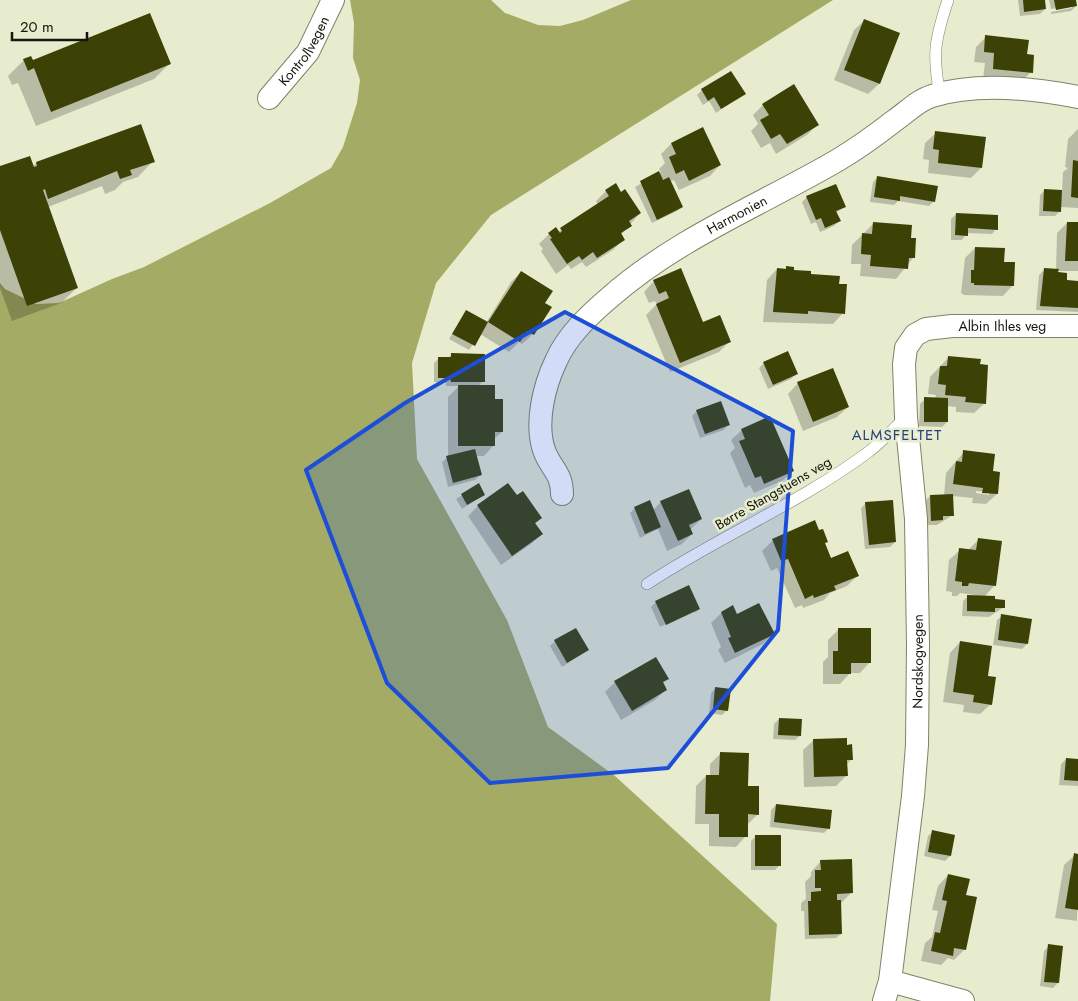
<svg xmlns="http://www.w3.org/2000/svg" width="1078" height="1001" font-family="Jost,sans-serif">
<style>
.forest{fill:#a3ab64}
.shadow{fill:#0003;fill-rule:evenodd}
.building{fill:#3c4106}
.lines{fill:none;stroke-linecap:round;stroke-linejoin:round}
.lane-casing{stroke:#7f8367;stroke-width:12}
.street-casing{stroke:#7f8367;stroke-width:24}
.lane{stroke:#fff;stroke-width:11}
.street{stroke:#fff;stroke-width:22}
.marked{fill:#1d4ed8;fill-opacity:0.2;stroke:#1d4ed8;stroke-width:4;stroke-linejoin:round}
.labels{text-anchor:middle;stroke-width:5;stroke-linejoin:round;paint-order:stroke}
.street-label{font-size:14px;fill:#15160b;stroke:#e8ecce}
.neighbourhood-label{font-size:15px;letter-spacing:1px;fill:#294179;stroke:#e8ecce}
</style>
<rect width="100%" height="100%" fill="#e8ecce"/>
<!-- forest -->
<path class="forest" d="M350,0H491L505,13L538,25L560,26L583,20L631,0H833L491,215L436,283L412,363L417,459L507,620L548,727L615,776L777,924L770,1001H0V283L5,289L36,304L59,303L112,279L144,267L270,203L331,168L343,147L357,103L360,80L353,58L354,23Z"/>
<!-- shadow -->
<path class="shadow" d="M1018,0H1044L1045,9L1040,14L1020,16Z
M1049,0H1075L1076,6L1071,11L1051,14V12L1072,8V6L1051,9Z
M865,20L899,34L879,84L868,94L834,80L854,30Z
M986,37L1026,55L1031,72L1021,82L983,79L985,63L974,62L976,47Z
M24,60L32,61L169,64L154,79L36,126L18,83L12,85L8,76Z
M702,90L744,94L716,113L709,101L703,105L697,95Z
M763,105L817,125L807,135L776,154L770,143L761,148L751,131L758,124L753,115Z
M140,126L153,161L138,177L123,182L115,190L105,194L102,186L48,207L77,288L61,303L12,321L0,288V168L33,167L36,163Z
M702,129L720,165L710,176L679,190L674,180L669,182L682,207L677,211L652,223L635,187L661,172L659,169L665,163L661,154L671,144Z
M1078,129V208L1060,207V211L1055,216H1039L1040,195L1045,190L1062,191L1063,172L1068,168L1065,167L1068,139Z
M936,133L981,168L971,178L928,173L929,160L923,159L925,143Z
M878,177L934,201L929,206L898,201L894,205L870,202L873,182Z
M606,191L621,193L640,213L621,235L624,239L613,250L586,267L582,262L571,269L568,265L556,274L541,251L543,249L539,244L549,234L558,232L598,205L596,201Z
M807,197L844,207L836,213L839,221L834,226L820,232L816,222L811,224L802,202Z
M956,214L996,229L992,234L967,233L962,240H951V219Z
M874,223L909,239L913,258L896,279L860,276L861,264H851L852,245Z
M1067,223H1078V271H1057V273L1066,281L1078,282V312L1036,310L1039,275L1044,270H1056L1057,233Z
M975,248L1003,263L1013,285L1003,296L964,295L961,293L965,258Z
M793,268L792,271L838,285L843,313L833,324L763,322L767,280L777,269Z
M681,270L702,324L729,342L719,352L670,372L646,315L657,304L655,301L649,303L644,292L654,281Z
M521,272L544,303L533,334L522,344L519,342L509,352L480,334L469,350L449,339L466,311L486,323L511,282Z
M451,355L483,381L478,386L502,432L494,439V445L484,456H475L480,475L475,480L448,487L442,462L448,457V397L459,386H446V383L434,382V363L439,358L447,359Z
M949,357L985,403L974,413L956,412V407L947,406V422L942,427L919,426L920,404L925,399H935L936,395L928,394L930,377Z
M764,363L796,374L791,379L768,389L759,368Z
M798,383L848,407L837,417L803,431L788,394Z
M697,411L728,425L724,430L700,438L692,416Z
M742,430L793,471L782,481L754,493L750,485L745,488L730,453L735,448L731,440Z
M964,452L991,473L997,494L986,504L972,503L973,498L952,496L953,515L937,525H926L925,501L930,496H944L946,473ZM976,491L989,492V495L976,493Z
M478,485L484,494L462,509L456,499Z
M516,497L541,518L535,524L542,534L531,544L501,565L468,516L478,506Z
M649,502L653,510L661,502L701,519L690,530L692,534L682,544L667,551L658,529L640,538L630,513L635,508Z
M866,503L895,542L890,547L865,549L861,508Z
M818,532L827,542L824,544L830,560L857,576L847,586L830,593L824,600L803,608L802,605L795,608L777,568L771,571L762,551L773,540Z
M978,540L995,585L984,597L1004,607L989,617L962,616L963,601L968,596L975,597V595L960,593L957,596H952V592L946,591L949,560L960,550L967,551Z
M656,602L699,609L695,613V610L660,627L651,607Z
M721,613L736,616L773,633L763,644L725,663L718,650L721,647L711,623Z
M1002,616L1027,644L1022,649L993,645L997,620Z
M838,630L870,662L860,673H850L840,684H823V662L828,657V640Z
M555,641L587,650L562,667L550,646Z
M960,642L987,677L991,704L980,714L963,712L964,705L943,702L950,653Z
M667,678L662,684L665,690L655,700L621,720L605,692L615,682Z
M716,688L727,710L722,715L709,713L711,693Z
M779,719L800,736L795,740L773,739L774,724Z
M814,740L845,746L851,760L846,765V776L836,786L804,787L803,750Z
M720,754L747,787L758,814L747,825L746,836L736,847L709,846V824H695L696,786L706,776H710V764Z
M1066,759L1078,760V786L1059,785L1061,764Z
M776,805L829,828L824,833L770,827L771,810Z
M933,832L954,836L950,856L945,861L924,856L928,836Z
M756,836L780,865L775,870H751V841Z
M1075,855H1078L1077,921L1055,918L1064,865Z
M821,861L851,893L841,903V934L836,938L805,939L804,911H801V903L806,899L805,882L811,876V872Z
M948,875L965,896V949L954,960L948,958L941,965L921,961L925,943L932,937L938,911L932,910L938,886Z
M1049,946L1061,947L1058,983L1053,988L1040,986L1044,951Z"/>
<!-- building -->
<path class="building" d="M1023,0H1045L1046,9L1024,12Z
M1054,0H1076L1077,6L1056,10Z
M150,13L171,64L51,112L34,68L28,71L23,59L31,56L33,60Z
M864,19L900,33L880,84L844,70Z
M985,35L1029,40L1027,54L1034,55L1033,73L993,69L994,53L984,52Z
M731,71L746,94L721,109L714,97L708,101L701,89Z
M794,84L819,125L787,144L780,134L771,139L760,120L769,115L762,104Z
M141,124L155,162L130,170L132,175L120,179L117,171L48,199L45,189L43,190L78,288L27,306L0,230V166L30,156L34,167L37,166L36,162Z
M703,127L721,165L689,181L684,170L676,174L669,157L676,154L671,143Z
M935,131L986,137L982,168L938,163L939,150L933,149Z
M1073,160L1078,161V198L1071,197Z
M659,171L663,180L669,177L683,207L657,220L640,181Z
M877,176L938,186L935,202L900,196V201L874,197Z
M616,183L621,192L625,189L641,213L629,221L632,226L621,233L625,240L597,258L593,252L582,260L579,256L567,264L550,239L552,238L548,233L556,227L560,233L562,231L560,228L609,196L605,190Z
M836,184L846,207L836,211L841,221L825,228L821,218L816,220L806,196Z
M1044,189L1062,190L1061,212L1043,211Z
M956,213L998,215V230L968,228V236L955,235Z
M873,222L912,225L911,238H916L915,258H909L908,269L870,266L871,255L861,254L862,233L872,234Z
M1067,222H1078V261H1065Z
M975,247L1005,248L1004,262H1015L1014,286L974,285V283H971V270H974Z
M786,266L794,267V270L811,271V274L840,276L839,284H847L845,314L808,311V314L773,312L777,268L786,269Z
M681,268L703,322L720,315L731,342L680,363L656,304L669,298L666,291L659,294L653,280Z
M1044,268L1059,269L1058,272L1067,273V280L1078,281V308L1040,306Z
M521,271L553,291L545,303L552,307L534,335L527,331L520,342L488,322Z
M466,310L488,322L475,346L452,334Z
M788,351L798,374L773,385L763,362Z
M451,353L485,354V382H451L450,378H438V357H451Z
M948,356L981,359L980,364L988,365L986,404L965,402L966,397L945,395L946,385L938,384L940,366H947Z
M833,368L849,407L813,422L797,382Z
M458,385H495V399H503V432H495V446H458Z
M924,397L948,398V422H924Z
M721,401L730,425L705,434L696,410Z
M770,416L794,471L764,484L761,476L755,478L739,441L745,439L741,429Z
M475,449L482,475L453,483L446,456Z
M963,450L995,454L993,471L1000,472L998,494L982,493L983,488L953,484L956,461L962,462Z
M479,483L485,495L467,505L461,494Z
M508,483L517,495L523,491L542,518L535,523L543,534L512,556L477,505Z
M689,489L702,519L689,525L693,534L678,541L660,501Z
M953,494L954,516H943V520L931,521L930,495Z
M650,500L661,527L645,534L634,507Z
M893,500L896,542L869,545L865,502Z
M815,520L819,530L823,529L828,542L825,543L831,558L848,551L859,576L834,586L836,590L814,598L813,595L805,599L788,559L781,561L772,539Z
M978,538L1002,541L996,586L969,583L968,586H962V582L955,581L959,548L976,550Z
M689,585L700,609L666,625L655,601Z
M967,595L995,596V599L1005,600V608H995V612L967,611Z
M759,603L775,634L735,653L728,638L731,637L721,612L733,605L737,614Z
M1001,614L1032,619L1028,644L998,640Z
M576,628L589,650L567,663L554,640Z
M838,628H871V663H851V674H833V651H838Z
M960,641L992,646L988,676L996,677L992,705L973,702L974,695L953,692Z
M656,657L669,679L663,682L667,690L632,711L614,681Z
M715,687L731,689L728,711L713,709Z
M779,718L802,719L801,736L778,735Z
M847,738V745L852,744L853,760H847L848,776L814,777L813,739Z
M720,752L749,753L748,786H759V815L748,814V837H719V814H705L706,775H719Z
M1066,758L1078,759V781L1064,780Z
M776,804L832,810L830,829L774,822Z
M932,830L955,835L951,856L928,852Z
M755,835H781V866H755Z
M1074,853L1078,854V910L1065,908Z
M852,859L853,893L837,894V900H841L842,934L809,935L808,901H811V892L821,891V888H815V870H821L820,860Z
M948,874L970,879L966,895L977,897L966,950L954,948L953,956L931,951L935,932L940,933L947,901L942,900Z
M1048,944L1063,946L1059,983L1044,982Z"/>
<g class="lines">
<defs>
<path id="lane" d="M940,95C932,54 935,39 948,0
M647,584C718,537 798,504 867,453C881,443 893,429 906,417"/>
<g id="street">
<path id="s1" d="M269,98L308,52L333,0"/>
<path id="s2" d="M562,494C562,472 550,468 544,450C535,423 544,386 556,361C567,336 588,316 609,298C677,238 761,205 838,160C858,148 876,135 894,121C906,113 918,100 932,96C977,82 1032,88 1078,97"/>
<path d="M890,981L963,1001"/>
<path id="s3" d="M884,1001L890,981L913,796L917,745L918,645L916,519L906,417L904,364L906,348L915,335L926,329L952,326H1078"/>
</g>
</defs>
<!-- lane casing -->
<use href="#lane" class="lane-casing"/>
<!-- street casing -->
<use href="#street" class="street-casing"/>
<!-- lane -->
<use href="#lane" class="lane"/>
<!-- street -->
<use href="#street" class="street"/>
</g>
<!-- marked area -->
<path class="marked" d="M565,312L793,431L778,630L668,768L490,783L387,683L306,470L405,403Z"/>
<g class="labels">
<!-- street labels -->
<g class="street-label">
<text dy="5" stroke="none"><textPath href="#s1" startOffset="59">Kontrollvegen</textPath></text>
<text dy="5" stroke="none"><textPath href="#s2" startOffset="376">Harmonien</textPath></text>
<text dy="5" stroke="none"><textPath href="#s3" startOffset="761">Albin Ihles veg</textPath></text>
<text transform="translate(773 493) rotate(-30)" y="5">Børre Stangstuens veg</text>
<text dy="5" stroke="none"><textPath href="#s3" startOffset="342">Nordskogvegen</textPath></text>
</g>
<!-- neighbourhood labels -->
<g class="neighbourhood-label">
<text x="897" y="440">ALMSFELTET</text>
</g>
</g>
<!-- scale -->
<path d="M12 32v8h75v-8" fill="none" stroke="#15160b" stroke-width="2.5"/>
<text x="20" y="32" font-size="15" fill="#15160b" stroke="#e8ecce" stroke-width="4" paint-order="stroke">20 m</text>
</svg>
